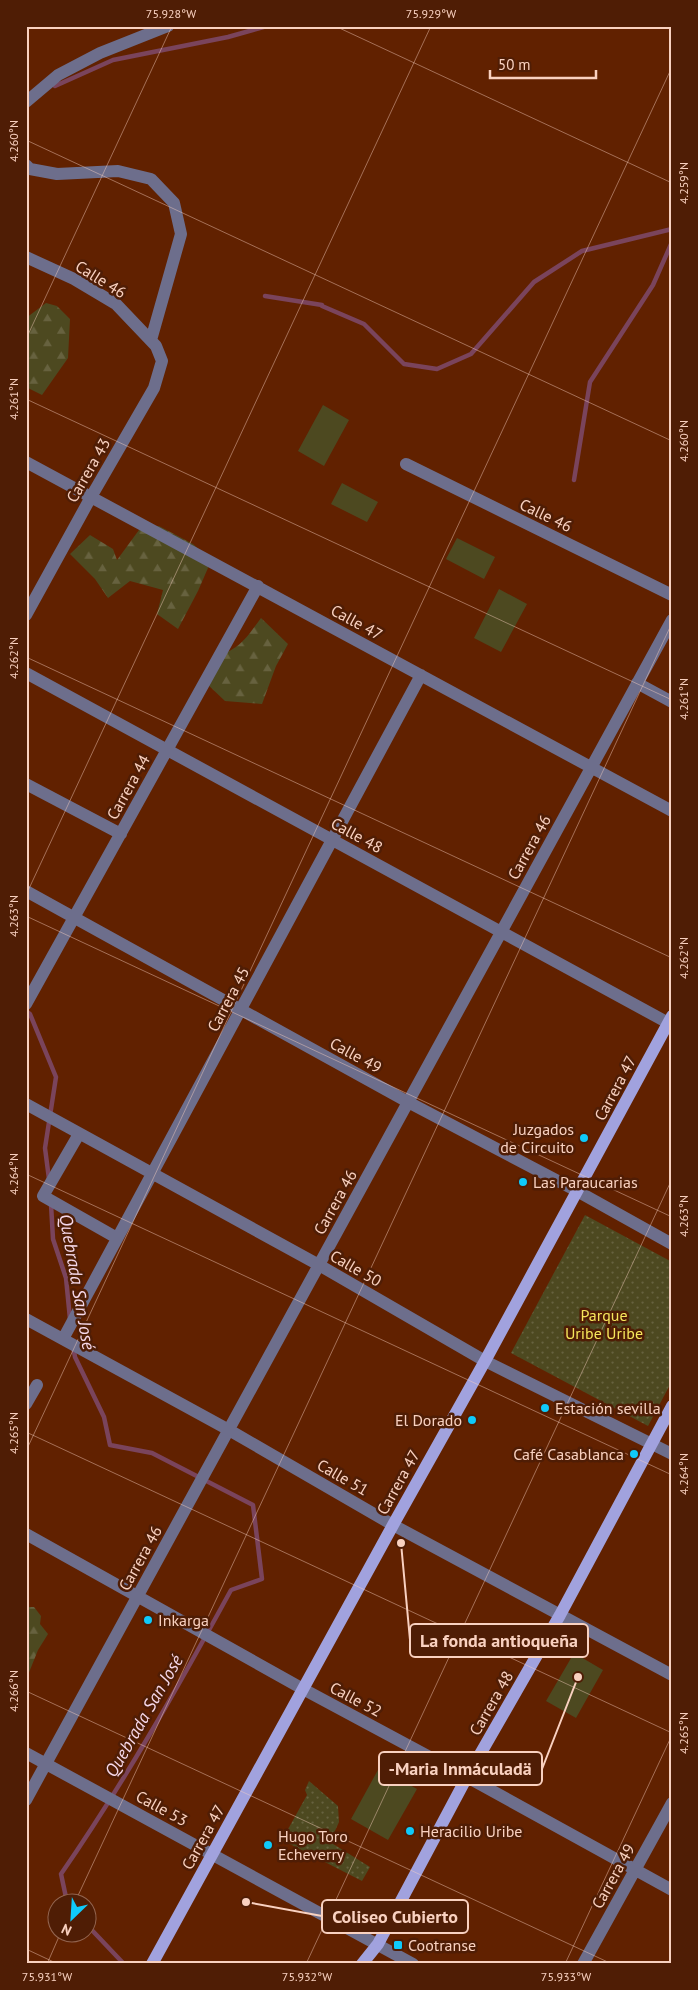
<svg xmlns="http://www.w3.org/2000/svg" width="698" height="1990" font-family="'PT Sans',sans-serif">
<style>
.grass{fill:url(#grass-dots)}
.forest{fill:url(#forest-firs)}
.pitch{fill:#4d4920}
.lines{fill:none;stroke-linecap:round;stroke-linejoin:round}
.stream{stroke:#7a445c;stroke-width:4.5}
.minor{stroke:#6d6e8c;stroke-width:12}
.major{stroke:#a1a2de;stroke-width:12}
.ticks{fill:none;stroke:#f9d1c0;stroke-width:1;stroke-opacity:0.45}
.poi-dot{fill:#0fcafa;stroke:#4f1d05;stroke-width:2}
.labels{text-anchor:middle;stroke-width:5;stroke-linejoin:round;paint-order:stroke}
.street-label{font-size:16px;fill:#f9d1c0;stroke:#4f1d05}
.poi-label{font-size:16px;fill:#f9d1c0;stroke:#4f1d05;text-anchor:start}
.park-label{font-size:16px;fill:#f6e75c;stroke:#4f1d05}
.water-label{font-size:18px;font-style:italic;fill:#f6d8e9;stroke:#4f1d05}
.leader{fill:none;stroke:#f9d1c0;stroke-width:2}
.callout-dot{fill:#f9d1c0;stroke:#4f1d05;stroke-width:2}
.callout{fill:#4f1d05;stroke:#f9d1c0;stroke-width:2}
.callout-label{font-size:18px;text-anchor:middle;font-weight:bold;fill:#f9d1c0}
.neatline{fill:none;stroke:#f9d1c0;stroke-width:2}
.ticks-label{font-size:12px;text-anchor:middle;fill:#f9d1c0}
</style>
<defs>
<pattern id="grass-dots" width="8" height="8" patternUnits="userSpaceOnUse" patternTransform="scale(1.25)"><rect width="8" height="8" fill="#4d4920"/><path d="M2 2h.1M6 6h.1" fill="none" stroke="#67623f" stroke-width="1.8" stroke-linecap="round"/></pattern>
<pattern id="forest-firs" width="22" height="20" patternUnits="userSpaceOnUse" patternTransform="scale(1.25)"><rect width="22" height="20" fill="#4d4920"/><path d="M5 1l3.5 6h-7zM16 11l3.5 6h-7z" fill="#67623f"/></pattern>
</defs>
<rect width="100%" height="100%" fill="#612100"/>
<!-- grass -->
<path class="grass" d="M585,1215L672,1262V1381L648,1426L511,1353Z
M309,1781L338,1806L339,1822L330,1842L370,1867L362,1881L282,1840L307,1795L305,1790Z"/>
<!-- forest -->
<path class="forest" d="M46,303L57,306L70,319L68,358L42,395L26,387V318Z
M159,526L193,544L211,561L198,591L178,629L157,614L163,590L130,581L108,598L95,579L70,554L90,535L113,549L117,560L139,530Z
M261,618L288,644L276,666L262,704L225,701L205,682L218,656C241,648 247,637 261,618Z
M26,1607H34L41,1616L40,1624L48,1634L38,1650L26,1680Z"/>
<!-- pitch -->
<path class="pitch" d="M323,405L349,420L324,466L298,451Z
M342,483L378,502L367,522L331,504Z
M457,538L495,557L484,579L446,559Z
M499,589L527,604L501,652L474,638Z
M574,1653L603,1670L576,1718L546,1701Z
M379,1768L417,1789L388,1840L351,1819Z"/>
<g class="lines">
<!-- stream -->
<path class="stream" d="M55,86L113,60L228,37L267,26
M265,296L322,305
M322,306L364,324L404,364L437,369L471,354L534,282L582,251L672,229
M574,480L590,382L653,285L672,242
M26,1011L30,1014L56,1077L45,1148L49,1179
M51,1204L53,1239L66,1278L70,1319
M67,1902L61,1874C124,1783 178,1687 231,1590L262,1579L253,1505L152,1453L110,1445L104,1417L75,1357L73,1346
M88,1926L124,1964"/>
<!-- minor -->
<path class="minor" d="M26,102L58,75L100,53L168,26
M26,165L30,169L57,174L118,171L151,179L174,203L181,234L151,340
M26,257L74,279L116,304L156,346L162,361L154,388L91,497L26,615
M26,462L672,811
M406,464L672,595
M26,673L672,1025
M637,683L672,702
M26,784L121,834
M26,891L408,1102L577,1191L672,1244
M26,1004L258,586
M26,1104L319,1265L485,1361L672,1454
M79,1134L43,1196L117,1238
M26,1319L229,1430L393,1525L672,1675
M63,1339L421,675
M26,1404L37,1385
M26,1534L303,1689L467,1777L672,1890
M26,1753L413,1964
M26,1800L672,620
M583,1964L672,1803"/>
<!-- major -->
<path class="major" d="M152,1964L393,1525L485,1361L672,1016
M362,1964L378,1944L467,1777L560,1615L672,1406"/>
</g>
<!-- ticks -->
<path class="ticks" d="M335,26L672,183M26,140L672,441M26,339L172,26M26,399L672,700M26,657L672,958M26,895L431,26M26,916L672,1217M26,1174L672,1475M26,1432L672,1733M26,1451L672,67M26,1691L612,1964M75,1902L672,623M26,1949L58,1964M47,1964L61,1932M306,1964L672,1179M565,1964L672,1735"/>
<!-- markers -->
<g class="poi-dot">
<circle cx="584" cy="1138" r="5"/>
<circle cx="523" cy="1182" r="5"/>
<circle cx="545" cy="1408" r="5"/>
<circle cx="472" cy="1420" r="5"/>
<circle cx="634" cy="1454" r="5"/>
<circle cx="148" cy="1620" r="5"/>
<circle cx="410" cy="1831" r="5"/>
<circle cx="268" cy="1845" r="5"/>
<rect x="393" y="1940" width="10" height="10" rx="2.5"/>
</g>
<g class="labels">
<!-- street labels -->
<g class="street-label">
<text transform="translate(101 279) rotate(32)" y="6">Calle 46</text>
<text transform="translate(88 470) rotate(-60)" y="6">Carrera 43</text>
<text transform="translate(546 515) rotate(26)" y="6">Calle 46</text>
<text transform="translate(357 622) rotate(29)" y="6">Calle 47</text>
<text transform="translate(128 787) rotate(-61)" y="6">Carrera 44</text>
<text transform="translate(357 835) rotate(29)" y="6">Calle 48</text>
<text transform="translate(529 847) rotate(-61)" y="6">Carrera 46</text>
<text transform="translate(228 999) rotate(-62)" y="6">Carrera 45</text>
<text transform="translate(356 1055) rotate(29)" y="6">Calle 49</text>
<text transform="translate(615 1088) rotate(-62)" y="6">Carrera 47</text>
<text transform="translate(335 1202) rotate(-61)" y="6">Carrera 46</text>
<text transform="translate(356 1268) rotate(30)" y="6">Calle 50</text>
<text transform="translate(343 1477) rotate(30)" y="6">Calle 51</text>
<text transform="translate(398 1482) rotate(-61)" y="6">Carrera 47</text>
<text transform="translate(140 1558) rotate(-61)" y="6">Carrera 46</text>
<text transform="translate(356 1699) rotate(28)" y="6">Calle 52</text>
<text transform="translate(491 1703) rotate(-60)" y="6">Carrera 48</text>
<text transform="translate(162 1808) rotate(29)" y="6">Calle 53</text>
<text transform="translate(203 1837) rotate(-61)" y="6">Carrera 47</text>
<text transform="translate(613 1876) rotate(-61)" y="6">Carrera 49</text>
</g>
<!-- poi labels -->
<g class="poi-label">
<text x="574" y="1135" text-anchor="end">Juzgados<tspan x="574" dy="18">de Circuito</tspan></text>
<text x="533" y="1188">Las Paraucarias</text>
<text x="555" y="1414">Estación sevilla</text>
<text x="462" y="1426" text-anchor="end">El Dorado</text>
<text x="624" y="1460" text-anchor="end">Café Casablanca</text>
<text x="158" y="1626">Inkarga</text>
<text x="420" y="1837">Heracilio Uribe</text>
<text x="278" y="1842">Hugo Toro<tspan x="278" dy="18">Echeverry</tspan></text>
<text x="408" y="1951">Cootranse</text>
</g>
<!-- park labels -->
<g class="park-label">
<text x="604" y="1321">Parque<tspan x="604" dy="18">Uribe Uribe</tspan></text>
</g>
<!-- water labels -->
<g class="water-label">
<text transform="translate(77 1282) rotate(80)" y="6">Quebrada San José</text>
<text transform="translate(144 1716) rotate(-60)" y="6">Quebrada San José</text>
</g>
</g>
<!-- callouts -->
<path class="leader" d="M401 1543L410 1640M578 1677L542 1769M246 1902L322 1916"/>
<g class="callout-dot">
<circle cx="401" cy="1543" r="5"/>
<circle cx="578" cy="1677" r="5"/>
<circle cx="246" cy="1902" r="5"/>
</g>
<g class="callout">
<rect x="410" y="1624" width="178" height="33" rx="5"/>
<rect x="379" y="1752" width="163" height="33" rx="5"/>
<rect x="322" y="1900" width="146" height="33" rx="5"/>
</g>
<g class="callout-label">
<text x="499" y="1647">La fonda antioqueña</text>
<text x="460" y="1775">-Maria Inmáculadä</text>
<text x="395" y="1923">Coliseo Cubierto</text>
</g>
<!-- border -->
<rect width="698" height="1990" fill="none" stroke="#4f1d05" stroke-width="55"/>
<!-- north arrow -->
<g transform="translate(72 1918) rotate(205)"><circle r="24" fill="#4f1d05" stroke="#936550"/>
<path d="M0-4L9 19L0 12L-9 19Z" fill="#0fcafa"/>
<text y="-8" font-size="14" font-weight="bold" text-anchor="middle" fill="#f9d1c0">N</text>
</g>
<!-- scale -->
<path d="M490 70v8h106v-8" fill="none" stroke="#f9d1c0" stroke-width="2.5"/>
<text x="498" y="70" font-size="15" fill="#f9d1c0" stroke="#4f1d05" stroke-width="4" paint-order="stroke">50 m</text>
<rect x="28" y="28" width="642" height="1934" class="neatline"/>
<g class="ticks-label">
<text x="171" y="18">75.928°W</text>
<text x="431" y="18">75.929°W</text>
<text transform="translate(14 141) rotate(-90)" y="4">4.260°N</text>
<text transform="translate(684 183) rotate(-90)" y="4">4.259°N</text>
<text transform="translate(14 399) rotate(-90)" y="4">4.261°N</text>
<text transform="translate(684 441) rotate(-90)" y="4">4.260°N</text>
<text transform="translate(14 658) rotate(-90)" y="4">4.262°N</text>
<text transform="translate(684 699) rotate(-90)" y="4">4.261°N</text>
<text transform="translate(14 916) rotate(-90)" y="4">4.263°N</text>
<text transform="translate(684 958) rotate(-90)" y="4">4.262°N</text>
<text transform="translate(14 1174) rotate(-90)" y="4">4.264°N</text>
<text transform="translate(684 1216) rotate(-90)" y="4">4.263°N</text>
<text transform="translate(14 1433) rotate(-90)" y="4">4.265°N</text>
<text transform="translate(684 1474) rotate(-90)" y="4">4.264°N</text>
<text transform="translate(14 1691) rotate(-90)" y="4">4.266°N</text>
<text transform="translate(684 1733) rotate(-90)" y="4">4.265°N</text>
<text x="47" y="1981">75.931°W</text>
<text x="307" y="1981">75.932°W</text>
<text x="566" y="1981">75.933°W</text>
</g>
</svg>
